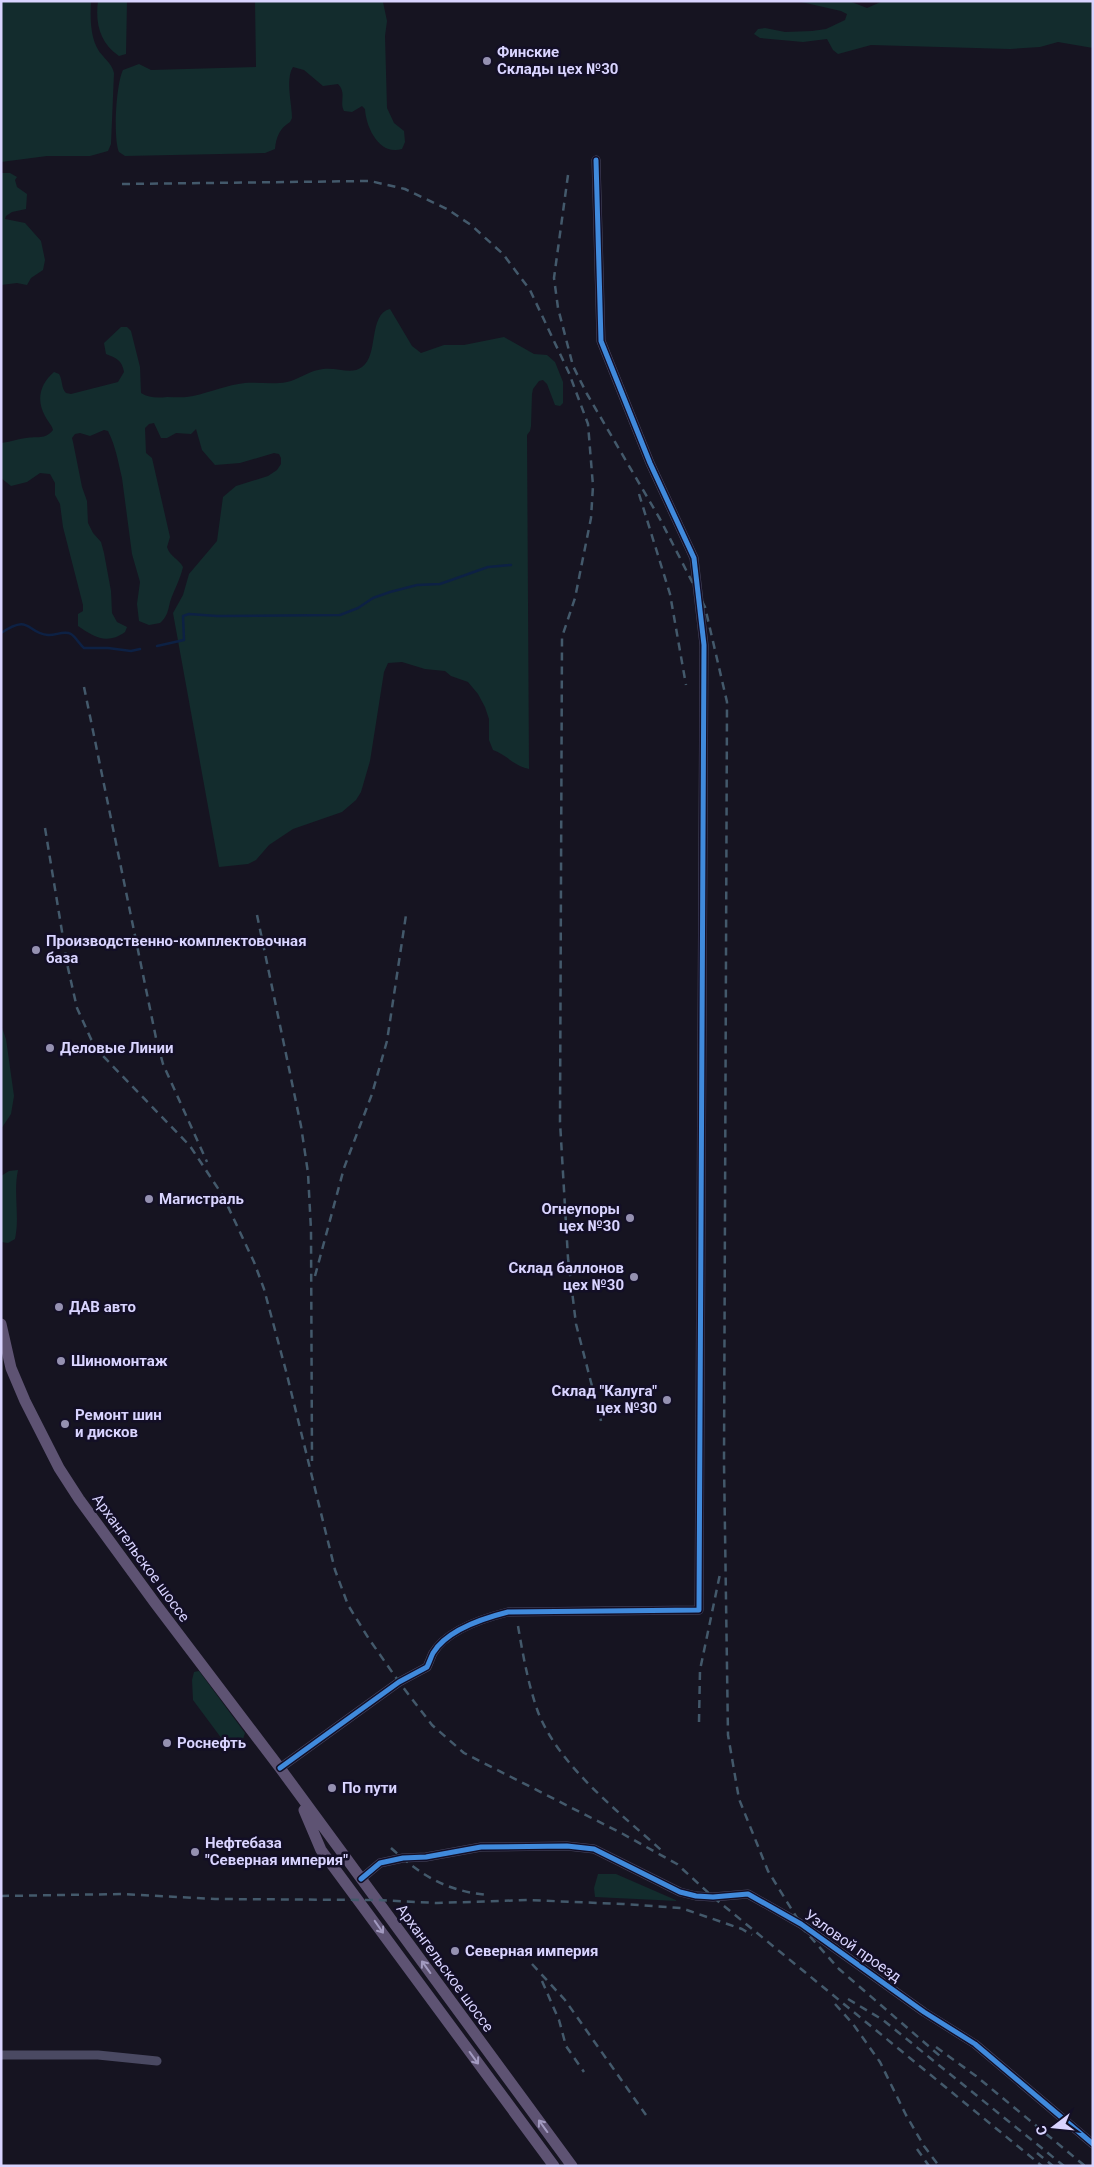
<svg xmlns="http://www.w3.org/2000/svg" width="1094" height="2167" font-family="Roboto,sans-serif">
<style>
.green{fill:#132c2d}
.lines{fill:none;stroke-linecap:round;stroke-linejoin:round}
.stream{stroke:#0d2144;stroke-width:2.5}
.minor{stroke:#4a4962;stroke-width:9}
.major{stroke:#5e5373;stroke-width:11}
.rail{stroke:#43596b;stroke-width:2.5;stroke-dasharray:8 6;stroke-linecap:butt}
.cycleway-casing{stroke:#130f26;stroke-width:8}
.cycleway{stroke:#408adc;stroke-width:5}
.oneway{stroke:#a29ac0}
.poi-dot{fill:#9591b1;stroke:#130f26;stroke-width:2}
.labels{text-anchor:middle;stroke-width:5;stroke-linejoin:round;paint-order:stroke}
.poi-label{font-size:15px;font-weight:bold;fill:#d9d4ff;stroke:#130f26;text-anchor:start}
.street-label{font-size:15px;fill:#d9d4ff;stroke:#130f26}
</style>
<rect width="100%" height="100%" fill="#161421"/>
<!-- green -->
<path class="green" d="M1,1H91C90,19 90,43 103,56C108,62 112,65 114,73L111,144L108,151L90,156H47L1,162Z
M98,1H127L126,54L119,56C100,43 95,23 98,1Z
M255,1L383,2L387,21L385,36L387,108L394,123L404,131L405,142L402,149C379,156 366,127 365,109L362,106L352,112L344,111C339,102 347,93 338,84L323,86L304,70L293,67C285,79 292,104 292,118L290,122C280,128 276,137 275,149L265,153L125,156L119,152C113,138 116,84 123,70L139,64L151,70L256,67Z
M797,1H849L867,8L883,1H1093V48L1058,42L1040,47L1010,49L871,45L838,54L833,50L827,39L803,42L760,38L754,34L758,29L765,28L785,32L812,31L826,29L845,20L847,14L841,11Z
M1,173H10L17,177L15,180L17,187L27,194L26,209L12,212L6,216L5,219L25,223L41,241L45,260L43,270L31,278L27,285L17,283L1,285Z
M390,309L412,346L421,353L444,345H464L504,337L534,354L547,355L555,362L563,382V403L560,406L555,405L547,384L543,380L539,381L533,389L532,394L531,426L530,431L527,435L529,769C514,766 507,755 493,750L489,740V719L485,707L478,694L468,682L451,676L445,671L425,669L402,662L388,663L384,672L370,761L361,792L356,800L342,812L293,829L269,845L256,860L248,864L219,867L173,613L183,595L189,574L217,541L223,497L236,486L268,476L277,470L281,464V458L279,454L274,453L240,463L215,465L202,450L196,429L191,434L176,433L167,438H161L154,423L149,424L145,428L146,453L152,458L170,537L167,547C170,557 179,559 183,567C180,580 174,590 170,602C168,611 167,617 160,623L149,625L139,621L137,604L140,582L132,554L122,478C118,462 116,447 108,431L104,430L90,436L80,433L75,434L72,438L73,442L82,487L87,501L88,523L93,533L101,542L104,553L111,591L112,613L117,622L127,627L125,632C107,645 94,637 78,626V614L83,611V605L63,527L60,504L55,495V483L50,474L40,473L27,482L11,486L1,478V443C10,442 18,439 26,438C37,436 45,440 53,430C52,425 48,422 45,416C36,400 40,384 54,372L59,374C63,381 61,388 66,393L71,394L118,382L124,372C122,360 116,358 106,354L104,343L121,327H127L131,331L140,367L141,393C149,398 157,398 167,397C176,397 185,398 193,396C211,392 227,385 245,383C259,382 273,385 287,382C298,380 307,372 318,370C335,365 350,376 362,367C379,356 368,314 390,309Z
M1,1025L6,1039L14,1096L11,1114L1,1129Z
M18,1170C13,1193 20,1216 15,1239L8,1243L1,1242V1176L9,1171Z
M199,1671L245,1733L243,1739H222L193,1700L192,1680L194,1672Z
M598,1874H616L678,1901L595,1897L594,1888Z"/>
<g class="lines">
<!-- stream -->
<path class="stream" d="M1,633C31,613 26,633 48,635C55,636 64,630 71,634C76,637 79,644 84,648H108L131,651L140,649
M157,646L184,640L183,616L189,614L217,616L340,615L358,608L373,598L390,592L417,585L440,584L488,567L511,565"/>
<!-- minor -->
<path class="minor" d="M280,1768L399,1682L427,1667C429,1663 431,1657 433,1653C447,1630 484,1618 508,1612L699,1610L704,645L694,558L650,463L601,341L596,160
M361,1879L380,1863L403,1858L426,1857L481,1847L567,1846L594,1849L680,1892L696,1896L713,1897L748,1894L801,1924L924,2012L975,2044L1093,2144
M1,2055H98L157,2061"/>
<!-- major -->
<path class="major" d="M1,1324L11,1368L25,1401L59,1468L79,1499L155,1603L280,1768L572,2166
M304,1810L321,1850L554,2166"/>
<!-- rail -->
<path class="rail" d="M568,175L554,278L558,308L573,366L587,394L660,519L705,607L727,702L724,1463L728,1735L739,1799L768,1871L805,1931L839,1969L940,2056
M122,184L370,181L405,189L447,209L471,225L503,254L530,290L569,373L588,424L593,486L591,518L575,598L562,637L560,1122L568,1258L576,1324L601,1421
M639,494L670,594L686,685
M84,687L156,1038L163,1064L207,1162
M45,828L68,968L77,1008L91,1039L103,1056L190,1146L223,1196L254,1262L264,1289L286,1371L335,1570L348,1605L369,1639L399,1682L432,1725L464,1753L623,1834L677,1864L713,1897L1042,2166
M257,915L301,1126L308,1173L311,1230L312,1461
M315,1276L344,1168L372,1094L387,1041L406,915
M518,1626C523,1655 528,1684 538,1712C559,1766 619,1812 661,1850
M699,1722L700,1670L720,1574
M391,1848C422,1876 446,1891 488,1895
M1,1896L122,1894L215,1899L377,1900L437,1903L528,1900L623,1904L681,1908L742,1929L752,1935
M532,1964L565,2000L646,2115
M542,1981L559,2020L566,2046L584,2072
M848,1999L883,2020L1064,2166
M835,2004L853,2024L880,2062L906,2115L924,2146L939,2166
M936,2047L976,2076L1085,2166
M917,2149L929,2166
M1037,2153L1053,2166"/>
<defs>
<path id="cycleway" d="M280,1768L399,1682L427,1667C429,1663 431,1657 433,1653C447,1630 484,1618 508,1612L699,1610L704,645L694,558L650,463L601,341L596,160
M361,1879L380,1863L403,1858L426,1857L481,1847L567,1846L594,1849L680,1892L696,1896L713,1897L748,1894L801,1924L924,2012L975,2044L1093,2144"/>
</defs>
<!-- cycleway casing -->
<use href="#cycleway" class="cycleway-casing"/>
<!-- cycleway -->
<use href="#cycleway" class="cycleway"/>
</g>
<!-- one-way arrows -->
<defs><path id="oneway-shaft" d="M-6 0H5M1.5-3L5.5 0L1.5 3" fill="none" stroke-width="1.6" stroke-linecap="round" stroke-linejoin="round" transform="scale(1.25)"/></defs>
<g class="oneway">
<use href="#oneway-shaft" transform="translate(379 1927) rotate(55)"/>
<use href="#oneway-shaft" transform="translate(426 1967) rotate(-126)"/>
<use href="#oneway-shaft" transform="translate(474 2058) rotate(54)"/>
<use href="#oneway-shaft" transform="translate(543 2126) rotate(-126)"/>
</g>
<!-- markers -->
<g class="poi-dot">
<circle cx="487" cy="61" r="5"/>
<circle cx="36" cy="950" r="5"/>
<circle cx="50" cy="1048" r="5"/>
<circle cx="149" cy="1199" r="5"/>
<circle cx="630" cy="1218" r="5"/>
<circle cx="634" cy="1277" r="5"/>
<circle cx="59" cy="1307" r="5"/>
<circle cx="61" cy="1361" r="5"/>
<circle cx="667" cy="1400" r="5"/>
<circle cx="65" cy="1424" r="5"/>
<circle cx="167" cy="1743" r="5"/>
<circle cx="332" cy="1788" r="5"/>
<circle cx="195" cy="1852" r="5"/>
<circle cx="455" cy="1951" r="5"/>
</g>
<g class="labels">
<!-- poi labels -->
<g class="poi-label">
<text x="497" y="57">Финские<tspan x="497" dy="17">Склады цех №30</tspan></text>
<text x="46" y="946">Производственно-комплектовочная<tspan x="46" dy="17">база</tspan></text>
<text x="60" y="1053">Деловые Линии</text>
<text x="159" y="1204">Магистраль</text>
<text x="620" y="1214" text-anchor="end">Огнеупоры<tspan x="620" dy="17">цех №30</tspan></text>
<text x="624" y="1273" text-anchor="end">Склад баллонов<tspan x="624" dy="17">цех №30</tspan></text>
<text x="69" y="1312">ДАВ авто</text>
<text x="71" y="1366">Шиномонтаж</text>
<text x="657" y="1396" text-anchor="end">Склад "Калуга"<tspan x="657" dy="17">цех №30</tspan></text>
<text x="75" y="1420">Ремонт шин<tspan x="75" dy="17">и дисков</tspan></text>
<text x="177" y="1748">Роснефть</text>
<text x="342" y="1793">По пути</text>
<text x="205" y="1848">Нефтебаза<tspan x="205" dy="17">"Северная империя"</tspan></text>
<text x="465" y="1956">Северная империя</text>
</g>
<!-- street labels -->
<g class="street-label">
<text transform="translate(141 1558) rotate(54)" y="5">Архангельское шоссе</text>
<text transform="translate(853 1946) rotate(35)" y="5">Узловой проезд</text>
<text transform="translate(445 1968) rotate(54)" y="5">Архангельское шоссе</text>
</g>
</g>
<!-- border -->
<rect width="1094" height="2167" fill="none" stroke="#d9d4ff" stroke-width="5"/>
<!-- north arrow -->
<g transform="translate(1054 2127) rotate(254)" stroke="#130f26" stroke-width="4" paint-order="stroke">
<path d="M0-4L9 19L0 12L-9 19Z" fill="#d9d4ff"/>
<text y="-8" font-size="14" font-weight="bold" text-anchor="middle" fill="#d9d4ff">С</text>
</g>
</svg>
